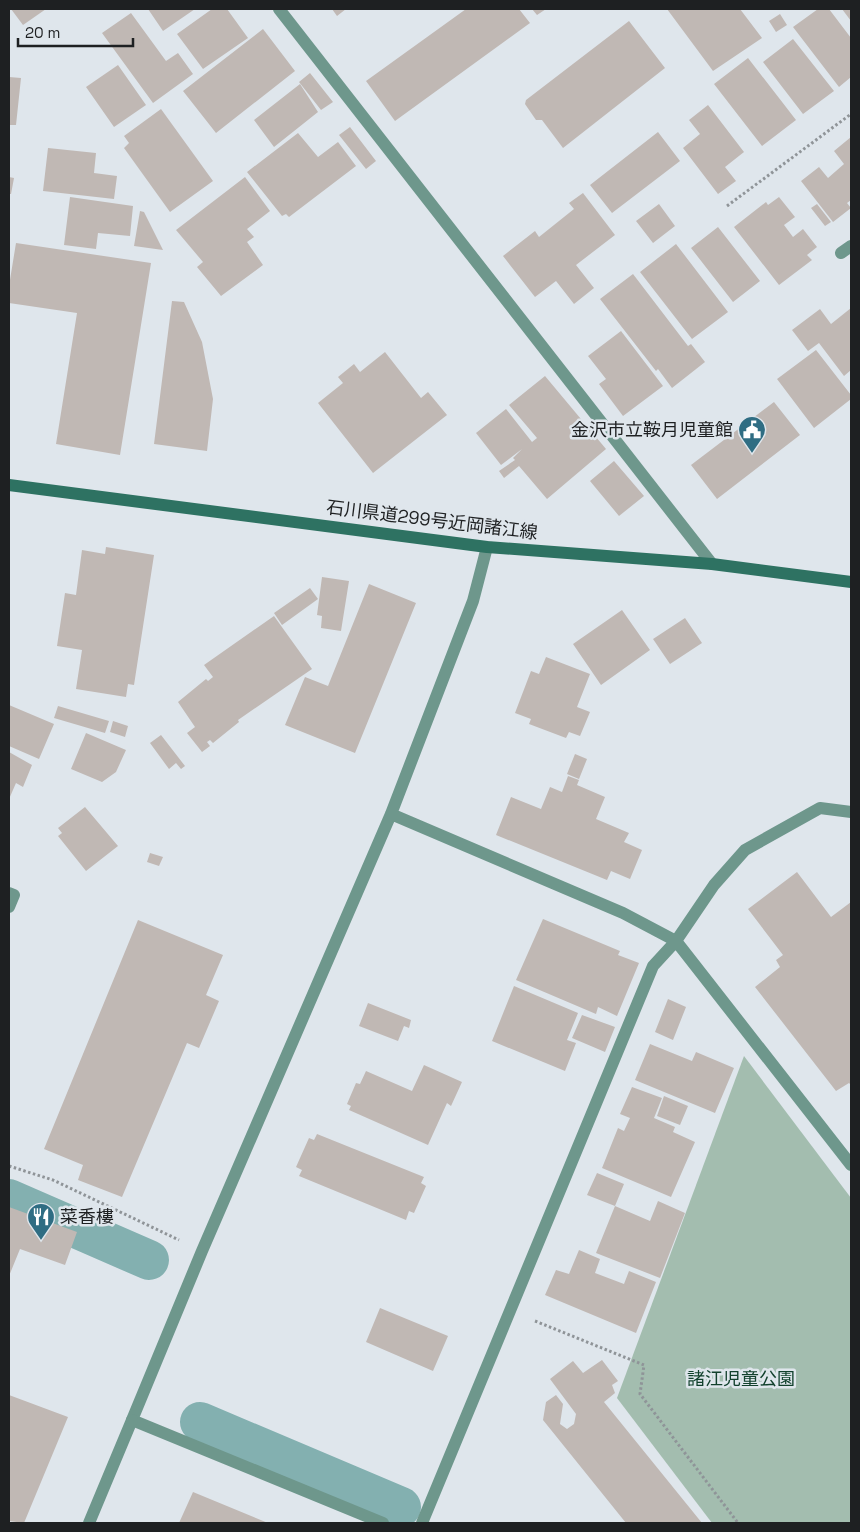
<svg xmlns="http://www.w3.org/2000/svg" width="860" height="1532" font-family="'Space Grotesk','Noto Sans JP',sans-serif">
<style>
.green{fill:#a3bdaf}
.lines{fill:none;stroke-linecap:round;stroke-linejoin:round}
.canal{stroke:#83b0b0;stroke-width:40}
.building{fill:#c0b8b4}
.path{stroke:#8f9498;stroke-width:3;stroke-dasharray:2.5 2.5;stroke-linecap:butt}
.minor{stroke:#6e978c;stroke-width:12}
.tertiary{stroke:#6e978c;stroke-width:12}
.secondary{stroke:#2e7262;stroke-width:12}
.labels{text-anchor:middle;stroke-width:5;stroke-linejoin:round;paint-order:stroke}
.poi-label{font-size:18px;fill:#1e2022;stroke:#dfe6ec;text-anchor:end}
.street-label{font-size:18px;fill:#1e2022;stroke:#dfe6ec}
.park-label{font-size:18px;fill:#12412d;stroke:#dfe6ec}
</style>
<rect width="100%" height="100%" fill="#dfe6ec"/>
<!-- green -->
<path class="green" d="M744,1056L851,1198V1523H712L617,1398Z"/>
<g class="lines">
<!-- canal -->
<path class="canal" d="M9,1199L149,1260
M200,1422L401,1507"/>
</g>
<!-- building -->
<path class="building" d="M11,9H46L23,25Z
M148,9H195L163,31Z
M212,9H227L248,38L203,69L177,34Z
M332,9H346L337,16Z
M466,9H519L530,23L395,121L366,81Z
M532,9H546L537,15Z
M667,9H740L762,38L713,71Z
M818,9H829L851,38V77L839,87L793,27Z
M842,9H851V21Z
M131,13L166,61L178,53L193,74L153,103L102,33Z
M780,14L787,25L776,32L769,21Z
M629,21L665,68L563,148L542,120H536L525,104L526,100Z
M263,29L295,71L216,133L183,91Z
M793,39L834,91L803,114L763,62Z
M748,58L796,120L762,146L714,84Z
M118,65L146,105L114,127L86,87Z
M310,73L333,102L321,110L299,82Z
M9,77L21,78L16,125H9Z
M300,84L318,112L274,147L254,120Z
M708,105L744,152L725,167L736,181L718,194L683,148L700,134L689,120Z
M161,109L213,181L170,212L124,148L129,143L124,136Z
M350,127L376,161L366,169L339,135Z
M658,132L680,161L612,213L590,185Z
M298,133L318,157L338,142L356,166L289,217L286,214L282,216L247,172Z
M851,137V200L847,203L851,208L833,222L801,181L819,167L828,178L844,164L834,151Z
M48,148L96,153L94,173L117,176L114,199L43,191Z
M9,177L14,178L11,194H9Z
M245,177L270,211L247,229L254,237L247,242L263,265L221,296L197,267L203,262L176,230Z
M583,193L615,235L576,265L594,288L574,304L556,281L535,297L503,256L535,231L539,237L574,209L569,203Z
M70,197L133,206L130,236L98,233L96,249L64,245Z
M779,197L795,217L784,225L793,237L803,229L817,247L807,255L812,260L779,285L734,227L766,202L768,205Z
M659,204L675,226L653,243L636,221Z
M817,204L831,222L825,226L811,208Z
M140,211L144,212L163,250L134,246Z
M718,227L760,281L733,302L691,248Z
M16,243L151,263L120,455L56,444L77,313L9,303V286Z
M676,244L728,312L692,339L640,272Z
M633,274L688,346L691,344L705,362L672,388L658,369L656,371L600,299Z
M172,301L184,302L202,342L213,399L207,451L154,444Z
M851,308V370L844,376L819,343L808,351L792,330L820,309L831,324Z
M621,331L663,386L623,416L599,384L606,379L588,356Z
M816,350L851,395V399L814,428L777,379Z
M385,352L421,398L428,392L447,415L373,473L318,403L343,383L338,377L354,364L360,372Z
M545,376L606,449L547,499L519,466L504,478L499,471L515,460L513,458L522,449L501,465L476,433L506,409L532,442L537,438L509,405Z
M774,402L800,435L717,499L691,465Z
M614,461L644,496L619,516L590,481Z
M106,547L154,555L134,685L128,684L126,697L76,689L82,650L57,646L65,593L76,595L82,550L105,554Z
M322,577L349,581L341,631L321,628L322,616L317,615Z
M369,584L416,603L355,753L285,725L305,677L328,686Z
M310,588L318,599L282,625L274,613Z
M622,610L650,650L601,685L573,644Z
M274,616L312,669L238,720L239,722L213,743L210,740L207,742L210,746L202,752L187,733L195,727L178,702L206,679L208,681L213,677L204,665Z
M685,618L702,643L670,664L653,639Z
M546,657L590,674L577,707L590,712L580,736L569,732L566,738L529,724L531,719L515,713L531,671L539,674Z
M9,705L54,724L39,759L9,746Z
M58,706L109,721L105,733L54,718Z
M113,721L128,726L125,737L110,732Z
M86,733L126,750L116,772L102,782L71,769Z
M161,735L185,766L181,769L176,763L169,769L150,743Z
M9,752L32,765L23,787L16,783L9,799Z
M575,754L587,759L579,779L567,774Z
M568,776L579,780L577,785L605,797L596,819L629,833L624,842L642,850L630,879L611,871L607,880L496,835L511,797L541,809L550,787L562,792Z
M85,807L118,846L86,871L58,836L62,833L58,828Z
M150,853L163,857L159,866L147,862Z
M797,872L831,917L851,902V1085L849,1083L836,1091L755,987L780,967L776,960L783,955L748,909Z
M543,919L620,951L618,955L639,963L617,1016L598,1007L596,1014L516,980Z
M138,920L223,955L206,995L219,1001L199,1048L187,1043L122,1197L78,1180L83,1165L44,1149Z
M514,986L578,1013L567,1040L576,1043L565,1071L492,1041Z
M668,999L686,1007L673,1040L655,1032Z
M368,1003L411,1020L409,1028L404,1026L398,1041L359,1026Z
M582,1015L615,1027L605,1052L572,1038Z
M650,1044L692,1061L696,1052L734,1068L715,1113L635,1080Z
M424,1065L462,1082L451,1106L447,1103L428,1145L349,1110L351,1106L347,1104L356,1083L360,1084L366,1071L412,1091Z
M632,1087L662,1098L654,1118L675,1127L673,1132L695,1142L671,1197L602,1168L618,1128L624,1131L630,1118L620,1114Z
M664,1096L688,1106L680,1125L657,1116Z
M317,1134L424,1177L421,1183L426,1186L414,1213L409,1211L406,1220L299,1176L302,1170L296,1167L309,1138L314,1140Z
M597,1173L624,1184L615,1206L650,1221L658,1201L685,1213L660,1278L596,1253L615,1206L587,1195Z
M9,1207L77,1232L65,1265L20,1249L9,1276Z
M579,1250L600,1259L595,1273L624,1284L629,1271L656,1282L636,1333L545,1295L556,1270L569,1274Z
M380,1308L448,1336L433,1371L366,1342Z
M602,1360L618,1381L612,1385L615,1393L604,1402L702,1523H626L543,1420L546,1402L556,1395L563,1404L560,1424L567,1429L574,1424L576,1414L550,1379L573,1361L583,1373Z
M9,1395L68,1417L24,1523L9,1521Z
M193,1492L268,1523H179Z"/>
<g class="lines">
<!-- path -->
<path class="path" d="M727,206L851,114
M9,1166L53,1180L179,1240
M535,1321L644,1365L640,1394L738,1523"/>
<!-- minor -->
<path class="minor" d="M279,9L712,564
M841,253L851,246
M391,814L623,913L676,941L851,1165
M9,893L14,895L9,907
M383,1523L132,1420L202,1251L391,814L473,601L487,547
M422,1523L653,966L676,941L714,885L745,850L820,808L851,812"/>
<!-- tertiary -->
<path class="tertiary" d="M89,1523L132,1420"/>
<!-- secondary -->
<path class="secondary" d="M9,485L487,547L712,564L851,582"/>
</g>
<!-- icons -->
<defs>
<symbol id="civic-pin" viewBox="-11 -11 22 30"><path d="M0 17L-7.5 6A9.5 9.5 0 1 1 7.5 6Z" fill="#2f6d83" stroke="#dfe6ec"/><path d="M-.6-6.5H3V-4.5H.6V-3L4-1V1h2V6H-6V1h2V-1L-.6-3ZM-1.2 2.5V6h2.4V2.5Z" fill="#fff"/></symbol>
<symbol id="restaurant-pin" viewBox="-11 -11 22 30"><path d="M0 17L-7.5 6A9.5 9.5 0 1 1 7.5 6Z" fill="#2f6d83" stroke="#dfe6ec"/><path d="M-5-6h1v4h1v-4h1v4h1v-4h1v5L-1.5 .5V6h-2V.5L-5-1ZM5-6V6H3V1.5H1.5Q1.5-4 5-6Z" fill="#fff"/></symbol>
</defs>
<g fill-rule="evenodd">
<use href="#civic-pin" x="736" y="414" width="32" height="43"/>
<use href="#restaurant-pin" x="25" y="1201" width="32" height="43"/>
</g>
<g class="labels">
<!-- poi labels -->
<g class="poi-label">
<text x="733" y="436">金沢市立鞍月児童館</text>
<text x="60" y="1223" text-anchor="start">菜香樓</text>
</g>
<!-- street labels -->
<g class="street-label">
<text transform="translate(432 520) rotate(7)" y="6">石川県道299号近岡諸江線</text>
</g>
<!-- park labels -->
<g class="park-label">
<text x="741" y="1385">諸江児童公園</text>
</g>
</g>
<!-- border -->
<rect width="860" height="1532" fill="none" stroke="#1e2022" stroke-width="20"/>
<!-- scale -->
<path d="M18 38v8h115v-8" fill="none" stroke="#1e2022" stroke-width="2.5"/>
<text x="25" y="38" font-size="15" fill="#1e2022" stroke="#dfe6ec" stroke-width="4" paint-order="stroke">20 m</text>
</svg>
